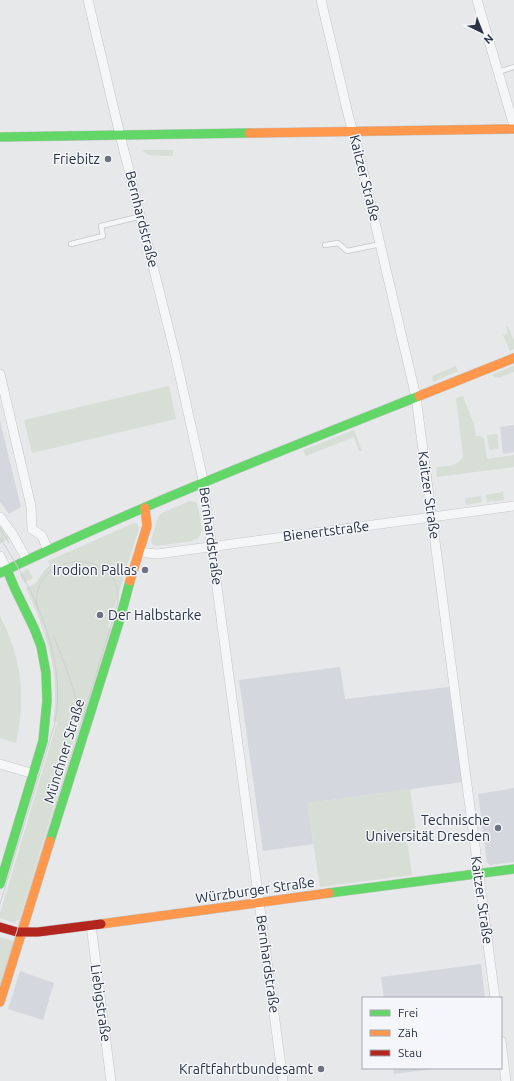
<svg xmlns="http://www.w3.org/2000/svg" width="514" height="1081" font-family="Ubuntu,sans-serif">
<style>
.built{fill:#d4d7dd}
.green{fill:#d6ded6}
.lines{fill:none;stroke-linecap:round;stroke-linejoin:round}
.lane-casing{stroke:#c4c6c8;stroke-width:6}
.street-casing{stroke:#c4c6c8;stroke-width:10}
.fast-casing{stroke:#c4c6c8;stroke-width:10}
.slow-casing{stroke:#c4c6c8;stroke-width:10}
.jam-casing{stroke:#c4c6c8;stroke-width:10}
.lane{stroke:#f5f6f7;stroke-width:4.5}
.street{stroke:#f5f6f7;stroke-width:9}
.fast{stroke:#63d668;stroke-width:9}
.slow{stroke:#ff974d;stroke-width:9}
.jam{stroke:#b3261e;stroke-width:9}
.tram{stroke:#cecfd2;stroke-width:1}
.poi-dot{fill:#6c737f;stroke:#f4f6f9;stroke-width:1.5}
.labels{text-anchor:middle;stroke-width:3;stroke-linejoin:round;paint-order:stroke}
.poi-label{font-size:14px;fill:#2b3445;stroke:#f4f6f9;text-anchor:end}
.street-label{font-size:14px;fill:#2b3445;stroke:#f4f6f9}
</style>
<rect width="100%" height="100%" fill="#e6e8ea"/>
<!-- built -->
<path class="built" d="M0,421L21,507L9,514L0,502Z
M514,425V452L503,454L500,427Z
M340,667L345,699L449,687L463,782L308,803L313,844L263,851L239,680Z
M514,788V862L490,865L487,862L478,794Z
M481,964L485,998H384L381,977Z
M20,971L54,983L43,1020L8,1009Z
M393,1068H442L394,1074Z"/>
<!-- green -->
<path class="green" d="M142,150H173V156L148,155Z
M508,326L514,340V349L510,351L503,335L508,333L506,327Z
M456,366L458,371L433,382L432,376Z
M514,366V372L498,378L491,375Z
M169,386L176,419L32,453L24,420Z
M463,396L474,424L476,436H481L484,439L487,459L514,455V467L437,477L436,467C446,466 459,467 463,456L456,398Z
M354,430L362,451H359L354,437L306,456L303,450Z
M497,434L499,449L489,450L487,435Z
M503,492L504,500L487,502L486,495Z
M481,496L482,502L466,505L465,498Z
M190,501L196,502L198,507L202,530L199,537L193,541L157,546L152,544L151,540L158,517L162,513Z
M134,523L137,524L139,528L108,628L112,629L84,721L80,720L19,921L16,920L15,923L0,918V913L57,722L53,721C61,674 46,631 26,588L36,583L44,571L50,565L48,561Z
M0,525L9,538L0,544Z
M27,568L33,578L24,583L20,575Z
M0,616C22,659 26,696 16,743L0,738Z
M410,789L417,838L407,840L412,875L320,887L307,803Z
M0,937L17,942L0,989Z"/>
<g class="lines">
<defs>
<path id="lane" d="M498,72L514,67
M71,244L103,236L101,226L142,216
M325,245L338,243L347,251L381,244"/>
<path id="street" d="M88,0L120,135L175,354L202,475L283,1081
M321,0L349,118L357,146L416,397L495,998
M477,0L514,126
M0,374L31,506L32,529L42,536L48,550
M0,517L13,535L27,560
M139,551L147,553L157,554L514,506
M0,556L7,570
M0,764L34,774
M91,925L111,1081
M501,1041L506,1081"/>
<path id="fast" d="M0,137L249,133
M0,573C137,507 278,452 419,396
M50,841L120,619L130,581
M0,884L43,741L47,701L46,673L41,646L34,628L15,589L7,570
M329,893L514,869"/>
<path id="slow" d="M249,133L514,129
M419,396L514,358
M130,581L147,526L145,508
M101,924L329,893
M0,1002L50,841"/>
<path id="jam" d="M0,927L17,932H38L101,924"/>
</defs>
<!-- lane casing -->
<use href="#lane" class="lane-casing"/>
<!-- street casing -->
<use href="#street" class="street-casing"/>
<!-- fast casing -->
<use href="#fast" class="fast-casing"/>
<!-- slow casing -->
<use href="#slow" class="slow-casing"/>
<!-- jam casing -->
<use href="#jam" class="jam-casing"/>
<!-- lane -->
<use href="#lane" class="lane"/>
<!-- street -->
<use href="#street" class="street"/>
<!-- fast -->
<use href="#fast" class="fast"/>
<!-- slow -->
<use href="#slow" class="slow"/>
<!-- jam -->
<use href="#jam" class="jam"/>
<!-- tram -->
<path class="tram" d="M0,528L9,543
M0,538C35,592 67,657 55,723L0,904
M54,636C62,660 80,698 79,722
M0,986L117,606C118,599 119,592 116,585C102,546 29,558 37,607"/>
</g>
<!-- markers -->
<g class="poi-dot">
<circle cx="108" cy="159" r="4"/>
<circle cx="145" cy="570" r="4"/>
<circle cx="100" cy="615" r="4"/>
<circle cx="498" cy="828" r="4"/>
<circle cx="321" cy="1069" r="4"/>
</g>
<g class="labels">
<!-- poi labels -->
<g class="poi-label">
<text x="100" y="164">Friebitz</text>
<text x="137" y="575">Irodion Pallas</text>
<text x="108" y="620" text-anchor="start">Der Halbstarke</text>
<text x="490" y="825">Technische<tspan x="490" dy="16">Universität Dresden</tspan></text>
<text x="313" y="1074">Kraftfahrtbundesamt</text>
</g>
<!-- street labels -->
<g class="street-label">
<text transform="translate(365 178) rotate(76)" y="5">Kaitzer Straße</text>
<text transform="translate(142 219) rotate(76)" y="5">Bernhardstraße</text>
<text transform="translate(429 495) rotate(82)" y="5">Kaitzer Straße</text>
<text transform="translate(326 531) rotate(-7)" y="5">Bienertstraße</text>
<text transform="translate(211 536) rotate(82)" y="5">Bernhardstraße</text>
<text transform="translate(64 751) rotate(-73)" y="5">Münchner Straße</text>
<text transform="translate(255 890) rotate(-8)" y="5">Würzburger Straße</text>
<text transform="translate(482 900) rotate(82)" y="5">Kaitzer Straße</text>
<text transform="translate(268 964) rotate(82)" y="5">Bernhardstraße</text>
<text transform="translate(101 1003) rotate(82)" y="5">Liebigstraße</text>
</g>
</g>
<!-- legend -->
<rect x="362" y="997" width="140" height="72" fill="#f4f6f9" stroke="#a4a8b1"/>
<rect x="370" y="1010" width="20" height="6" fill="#63d668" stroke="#a4a8b1"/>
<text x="398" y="1017" font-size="12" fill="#2b3445">Frei</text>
<rect x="370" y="1030" width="20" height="6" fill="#ff974d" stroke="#a4a8b1"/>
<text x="398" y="1037" font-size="12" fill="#2b3445">Zäh</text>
<rect x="370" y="1050" width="20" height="6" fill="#b3261e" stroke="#a4a8b1"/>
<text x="398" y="1057" font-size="12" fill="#2b3445">Stau</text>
<!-- north arrow -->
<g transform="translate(482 32) rotate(137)" stroke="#f4f6f9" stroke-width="3" paint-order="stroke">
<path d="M0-3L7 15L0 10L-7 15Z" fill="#2b3445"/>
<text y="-6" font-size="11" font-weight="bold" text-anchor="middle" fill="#2b3445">N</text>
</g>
</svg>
